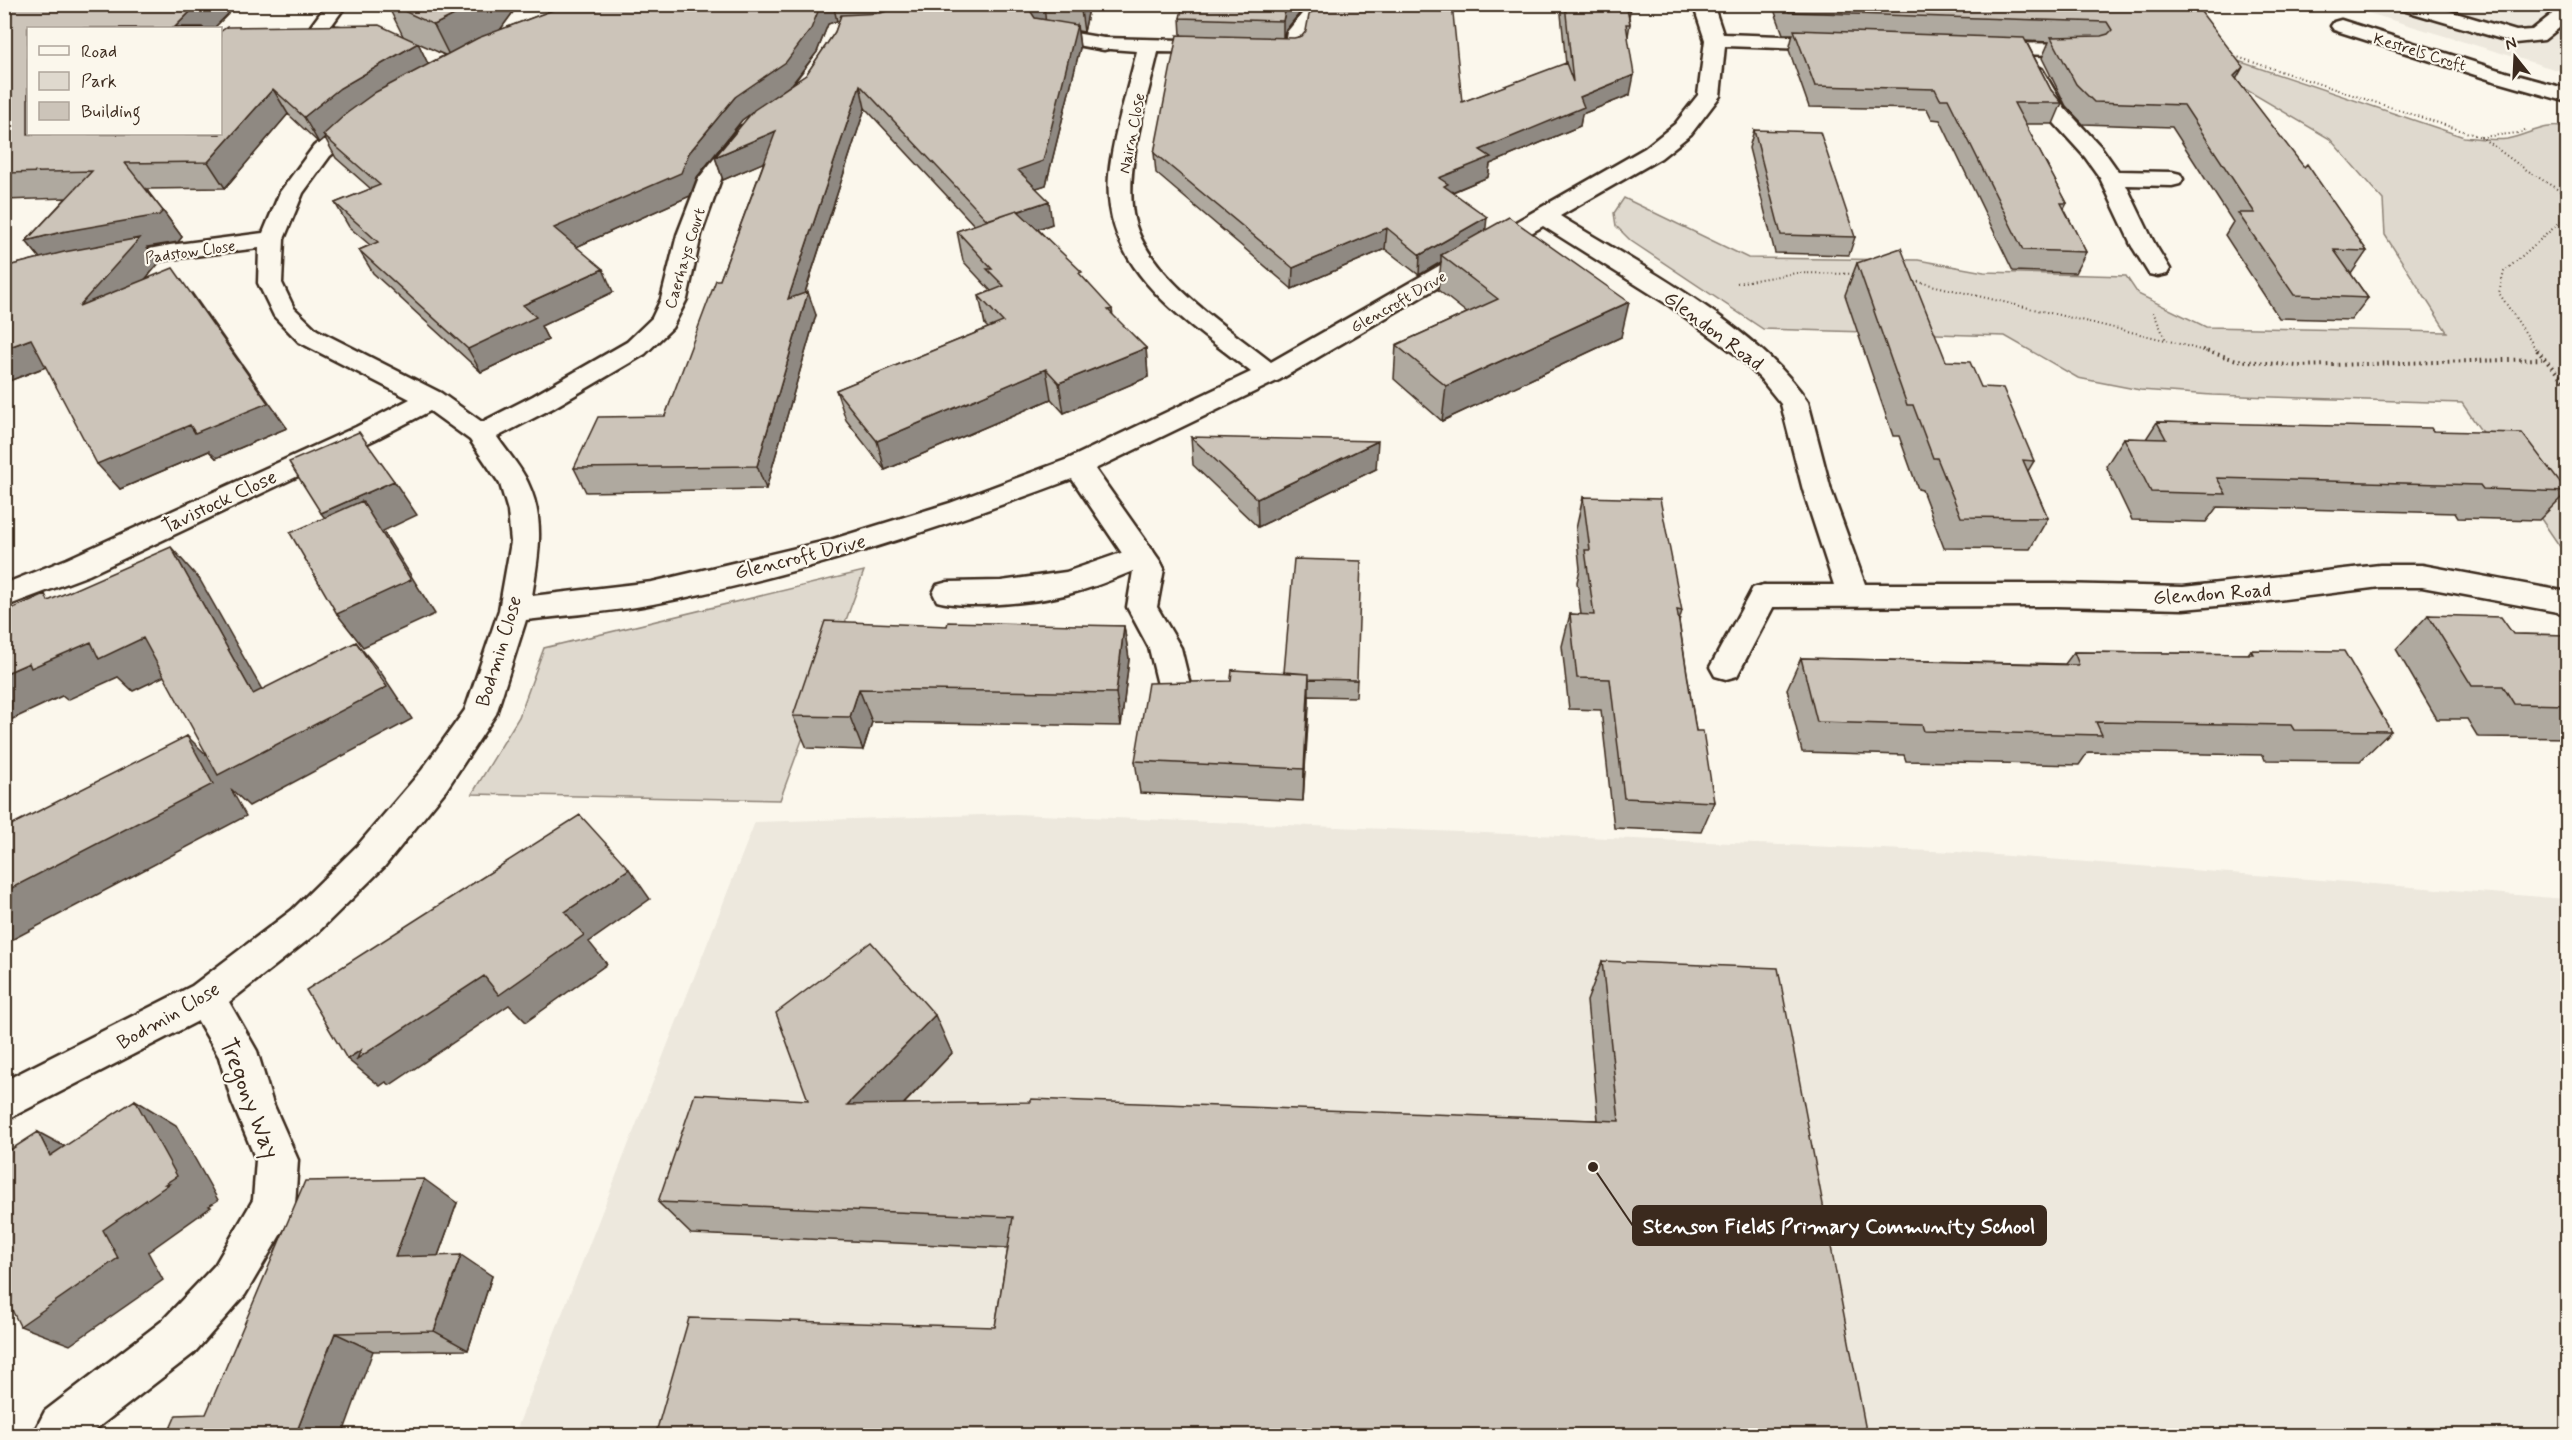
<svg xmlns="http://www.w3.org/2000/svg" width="2572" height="1440" font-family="Mynerve,sans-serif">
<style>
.built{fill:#ede8dd}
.green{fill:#dfd9ce;stroke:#8d8276;stroke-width:1.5}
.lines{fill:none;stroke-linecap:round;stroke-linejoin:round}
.lane-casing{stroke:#3b2a1e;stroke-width:5}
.street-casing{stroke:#3b2a1e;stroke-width:5}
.path-far1{stroke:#3b2a1e;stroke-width:2;stroke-dasharray:1 3;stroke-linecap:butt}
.path{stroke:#3b2a1e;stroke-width:4;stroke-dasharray:1.5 4;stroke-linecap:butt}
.lane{fill:#fbf7ec;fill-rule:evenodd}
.street{fill:#fbf7ec;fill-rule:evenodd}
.wall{fill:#afa99f;stroke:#3b2a1e;stroke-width:1.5;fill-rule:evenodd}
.shaded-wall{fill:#8f8982;stroke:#3b2a1e;stroke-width:1.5}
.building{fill:#ccc4b9;stroke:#3b2a1e;stroke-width:1.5}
.labels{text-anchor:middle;stroke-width:4.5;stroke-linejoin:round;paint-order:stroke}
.far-street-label{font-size:16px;fill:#3b2a1e;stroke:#fbf7ec}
.street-label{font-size:20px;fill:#3b2a1e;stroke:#fbf7ec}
.near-street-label{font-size:24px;fill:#3b2a1e;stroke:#fbf7ec}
.leader{fill:none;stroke:#3b2a1e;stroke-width:2}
.callout-dot{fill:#3b2a1e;stroke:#fbf7ec;stroke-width:2}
.callout{fill:#3b2a1e;stroke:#3b2a1e;stroke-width:2}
.callout-label{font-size:21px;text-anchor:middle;font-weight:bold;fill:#fff}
</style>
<rect width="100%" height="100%" fill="#fbf7ec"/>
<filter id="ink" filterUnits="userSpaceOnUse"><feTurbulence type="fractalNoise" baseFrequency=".0167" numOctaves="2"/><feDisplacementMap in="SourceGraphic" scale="12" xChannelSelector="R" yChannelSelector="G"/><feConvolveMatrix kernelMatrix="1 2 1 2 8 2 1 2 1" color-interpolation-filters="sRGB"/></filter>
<g filter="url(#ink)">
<!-- built -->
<path class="built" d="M2342,5H2567V73Z
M1015,814L1957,852L2567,899V1435L514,1436L755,822Z"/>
<!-- green -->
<path class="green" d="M2232,59L2464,137C2477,138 2494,141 2507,139C2529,135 2545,122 2567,128V557L2462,403L2212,395L2140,390L2078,378L2005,336L1763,329L1631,241L1616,226L1614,213L1624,198L1748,258L1918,260L1984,272L2126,276L2138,294L2206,327L2447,332L2385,235L2383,200L2330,139L2216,72Z
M864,571L780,800L472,794L519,717L544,648Z"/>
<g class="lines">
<defs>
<path id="lane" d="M1310,4H1331L1307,33L1301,53L1294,55L1287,53L1284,49L1287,32Z
M2393,4H2426L2516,31L2532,30L2561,7L2568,5V21L2544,40L2515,43L2396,8Z
M2341,20L2505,72L2509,76L2505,80L2498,82L2491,80L2334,30L2331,26L2334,22Z
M1046,28L1104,38L1111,40L1114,44L1111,48L1104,50L1039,38L1036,34L1039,30Z
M2142,236L2151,238L2170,269L2167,274L2158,276L2149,274L2130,243L2133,238Z
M1141,546L1152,549L1156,557L1154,560L1160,561L1164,569L1157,607L1181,648L1192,693L1187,702L1176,706L1165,702L1160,693L1149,648L1127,607L1133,571C1113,579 1093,588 1072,593C1041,602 967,610 937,601L933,593L937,585L948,582L1001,581L1066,572Z
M1764,585L1775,588L1779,596L1737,676L1726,679L1715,676L1710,667L1715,658L1753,588Z"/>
<path id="street" d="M327,4H347L331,26C371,32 407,33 442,55C449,59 456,63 460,69L457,73L450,75L391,46L311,34L308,30Z
M1693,4H1713L1723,34L1836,38L1843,40L1846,44L1843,48L1836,50L1725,46L1720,96L1691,134L1661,158L1560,216C1637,264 1759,327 1808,402L1831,490L1865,584H2056L2183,587L2380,565H2422L2568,592V614L2422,587H2380L2262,602L2183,609L2056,606L1764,607L1753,604L1749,596L1753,588L1764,585H1834L1803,490L1781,404L1760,378L1734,353L1670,306L1543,226L1279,380L1095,469L1160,561L1164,569L1160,577L1149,580L1138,577L1072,479C936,530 796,576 653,604C612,612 568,615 526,620L496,714L446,790L384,867L318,932L229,1002L257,1051L272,1101L298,1160L295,1205L289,1220L245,1295L194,1353L87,1436H32L45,1411L162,1321L215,1265L253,1200L256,1160L232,1102L219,1057L198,1021L4,1121V1081L192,986L292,910L358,845L422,770L465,710L499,610L511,542L508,511L500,484L470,440L430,411L376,439L89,575L4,607V584L67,559L356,427L410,399L299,342L274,316L258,283L259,248L170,259L110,270L101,268L98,263L101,258L170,245L263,233L280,192L314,146L355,113L363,111L371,113L374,118L371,123L330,156L303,193L284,239L282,283L294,308L317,330L441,393L482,422L533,396L627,342L652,318L661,299L677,235L699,178L739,127L747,125L755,127L758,132L721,179L701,235L687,299L672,328L645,354L553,408L497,437C507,452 521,467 528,483C546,521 538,557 532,596L652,582L830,540L950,503L1068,459L1251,372C1183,318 1096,267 1110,166C1115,128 1128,89 1137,51L1097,48L1094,44L1097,40L1104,38L1220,41L1227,43L1230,47L1227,51L1220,53L1158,52C1147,101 1125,164 1133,214C1143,274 1227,327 1271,362L1645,148L1675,124L1698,95L1705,40Z
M1987,43L2090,44L2097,46L2100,50L2097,54L2090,56L1980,53L1977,49L1980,45Z
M2035,67L2042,69L2064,107L2101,147L2118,171L2172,172L2180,174L2183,179L2180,184L2172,186L2126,185L2154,243L2151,248L2142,250L2133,248L2100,178L2085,157L2047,115L2025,73L2028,69Z
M2498,70L2568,89V102L2491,80L2487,76L2491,72Z"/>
</defs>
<!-- lane casing -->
<use href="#lane" class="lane-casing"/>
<!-- street casing -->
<use href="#street" class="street-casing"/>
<!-- path-far1 -->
<path class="path-far1" d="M2231,55L2481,137
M2525,130L2518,133L2481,137L2522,167L2568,196
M1910,280L2165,340
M1737,283L1796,273L1858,274
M2153,312L2166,340L2207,352
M2538,352L2499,293L2504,272L2568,215"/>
<!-- path -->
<path class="path" d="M2202,350L2237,360L2297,366L2542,359
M2537,350L2568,386"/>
<!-- lane -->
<use href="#lane" class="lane"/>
<!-- street -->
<use href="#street" class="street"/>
</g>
<!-- wall -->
<path class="wall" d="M4,4H238L214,28H28L220,134V32L403,36L387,4H519L500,30L569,4H1090L1084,32L1078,31L1080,48L1046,185L1036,188L1052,224L1038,229L1083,278L1113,316L1146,348L1148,377L1064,413L1051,399L885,470L846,420L836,390L988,328L985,325L979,296L991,291L963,261L957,231L974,225L865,108L805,293L816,315L766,489L586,492L574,468L665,416L720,280L764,162L723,180L715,157L752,113L742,120L697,177L690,196L576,247L613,292L541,326L548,340L481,372L373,273L359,250L370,245L349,227L335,203L371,189L336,158L325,138L319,143L288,114L225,188L146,189L163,211L182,237L178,242L147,247L159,263L146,279L287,428L216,458L209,451L120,489L46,367L4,383V267L40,258L26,241L66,198L4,200ZM837,21H839L835,32L806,75L794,83L817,52L828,24ZM418,43L445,55L428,64Z
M1307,4L1285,31L1284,38L1462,102L1566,64L1560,4H1632L1629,16L1630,24L1628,36L1630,95L1582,114L1580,126L1490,164L1488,177L1453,192L1486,230L1621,337L1442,421L1394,379L1396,345L1467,313L1438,290L1441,262L1419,275L1385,249L1292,289L1156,173L1154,153L1181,35L1180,18Z
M1772,4H2087L2091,11L2236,79L2367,251L2351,274L2368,298L2351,320L2279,318L2225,235L2233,222L2172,127L2083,124L2066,106L2042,58L2049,42L2026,41L2051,90L2062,103L2053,124H2025L2067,203L2064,209L2086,252L2075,273L2013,271L1940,120L1932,119L1927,109L1809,107L1789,50L1793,34H1783Z
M1754,130L1855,237L1849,255L1775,253L1749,148Z
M1857,263L1946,361L1981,387L2034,461L2028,471L2048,518L2030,549L1944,548L1922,490L1918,489L1899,436H1893L1845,295Z
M2157,422L2433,431L2567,492L2539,520L2458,518L2455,513L2217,507L2206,522L2132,520L2106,466L2124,438L2146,439Z
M1191,437L1376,469L1258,527L1193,465Z
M1583,497L1682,611L1679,621L1696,731L1714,802L1701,832L1614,828L1601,710L1569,709L1562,646L1570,614L1581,615L1577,582L1580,569L1576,529Z
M2428,615L2513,634L2568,635V738L2478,737L2467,719H2437L2396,649Z
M947,626H1124L1129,659L1121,726L872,722L863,750L807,748L793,716Z
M2251,650L2391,731L2360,761L2265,760L2263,755L2088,752L2079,765L1906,761L1904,755L1802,752L1787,689L1801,658L2065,664L2074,652L2248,654Z
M1232,670L1357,680L1356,697L1309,696L1303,801L1140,793L1135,761L1231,681Z
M1602,961L1867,1436L995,1327L1008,1248L691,1234L658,1202L808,1100L952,1053L904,1104L1598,1120L1587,1001Z
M457,1203L438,1256L492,1276L468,1350L373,1351L206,1414Z"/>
<!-- shaded-wall -->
<path class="shaded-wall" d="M198,4H238L214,28H176L175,27Z
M476,4H519L497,34L450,57L434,25Z
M821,4H833L837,21L828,24L817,52L792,84L742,120L697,177L690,196L565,252L554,228L689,153L735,97Z
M879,4H928L883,19Z
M1040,4H1044L1046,26L1038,28L1031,12L1035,6Z
M1083,4H1090L1084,32L1081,10Z
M1291,4H1307L1285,31L1283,40V21L1285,11Z
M1077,25L1080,48L1046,185L1021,193L1018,170Z
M418,43L430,68L323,135L325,138L319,143L304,117L340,88Z
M2243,67L2231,89L2234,76Z
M1634,75L1630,95L1582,114L1580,126L1490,164L1488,177L1447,194L1439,178L1480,150L1580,97Z
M860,85L865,108L795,323L788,299Z
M273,89L288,114L225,188L208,162Z
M776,131L783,154L723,180L715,157Z
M1049,201L1052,224L993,245L989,222Z
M163,211L182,237L178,242L147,247L159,263L100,332L26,241L61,232Z
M1487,217L1485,237L1441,255V262L1419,275L1420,255Z
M1387,228L1385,249L1292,289L1293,268Z
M603,269L613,292L541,326L548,340L481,372L468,349L523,305Z
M808,292L816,315L766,489L757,466Z
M192,293L287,428L216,458L209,451L120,489L97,464Z
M1629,302L1621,337L1442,421L1446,386Z
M1112,309L1116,338L1108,310Z
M31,339L53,364L4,383V349Z
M1146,348L1148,377L1064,413L1059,383Z
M1046,369L1051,399L885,470L877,441Z
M1378,441L1376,469L1258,527L1257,499Z
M394,481L417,515L383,531L435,614L363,647L337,614L347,547L321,513Z
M171,547L200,580L282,725L253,694Z
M1124,626L1129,659L1121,726L1116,693Z
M143,638L175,671L133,691L118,677L67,700L62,696L4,723V674L29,663L91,642Z
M356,642L382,674L412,719L249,806L231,789L246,816L4,944V892L187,736L220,768Z
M1309,674V707L1303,801L1304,769Z
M859,689L872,722L863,750L850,717Z
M629,869L650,899L589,942L607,964L526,1022L509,1005L390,1085L386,1082L380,1086L347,1059L361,1050L484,976L565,912Z
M935,1015L952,1053L869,1140L847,1105Z
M135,1100L176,1125L218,1200L209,1206L211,1207L148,1252L163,1280L70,1345L20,1326L103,1230Z
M38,1132L84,1157L50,1156Z
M424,1179L457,1203L430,1278L395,1257Z
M461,1255L492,1276L468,1350L434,1331Z
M335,1333L373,1351L342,1436H295Z"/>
<!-- building -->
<path class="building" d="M4,4H198L175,27H202V28H28V134H220V32L227,27L379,25L418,43L340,88L304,117L273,89L208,162L125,163L163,211L159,215L61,232L26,241L92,171L4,173Z
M389,4H476L434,25Z
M569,4H821L811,29L786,62L735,97L689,153L681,173L554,228L603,269L523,305L536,317L468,349L359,250L378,242L335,203L380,185L323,135L347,113L376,92L478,38Z
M907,4H1040L1035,6L1031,12L1035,18L1077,25L1043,161L1018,170L1049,201L1019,211L1017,210L987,220L860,85L788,299L808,292L757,466L574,468L598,417L665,416L716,280H720L776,131L715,157L754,110L806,75L835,32L841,15L881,13Z
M1049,4H1083L1081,10Z
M1183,4H1291L1285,11L1283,21L1180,18Z
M1318,4H1452L1462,102L1566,63L1573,82L1565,4H1626L1630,24H1626L1634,75L1580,97L1584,107L1480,150L1491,157L1439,178L1448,184L1444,186L1487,217L1420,255L1387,228L1293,268L1154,153L1177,35L1294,38L1302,36L1306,31L1309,15Z
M1786,4H2087L2091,11L2098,4H2195L2243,67L2234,76L2304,167L2307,164L2367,251L2334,250L2368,298L2294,295L2238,213H2255L2184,105L2094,102L2076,84L2051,37L2101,36L2108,34L2112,30L2107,22L1789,12Z
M1794,30L2024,38L2051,90L2062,103H2014L2067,203H2061L2086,252L2023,250L1948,99H1940L1935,89L1815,86Z
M1754,130L1820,132L1855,237L1781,235Z
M1017,210L1082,272L1079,273L1112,309L1108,310L1146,348L1059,383L1046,369L877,441L836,390L1003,322L979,296L1004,286L987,269H992L957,231Z
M1509,217L1629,302L1446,386L1396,345L1498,299L1441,255Z
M140,238L79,306L173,268L268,403L195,433L190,425L97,464L31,339L4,349V267L64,252Z
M1901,248L1946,361L1970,362L1981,387L2003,388L2034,461L2023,460L2048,518L1961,517L1937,458H1933L1913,405H1907L1857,263Z
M2157,422L2431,428L2433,431L2522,433L2567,492L2483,489L2480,485L2217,478L2226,494L2151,492L2124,438L2166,439Z
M359,432L394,481L321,513L289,462Z
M1191,437L1378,441L1257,499Z
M1583,497L1660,499L1682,611L1677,610L1696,731H1703L1714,802L1624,798L1610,679L1577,678L1570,614L1594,615L1585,550H1590Z
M362,501L411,580L337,614L290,533Z
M171,547L253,694L356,642L387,687L218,775L143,638L99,659L91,642L31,668L29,663L4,674V612L45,594L48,601Z
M1294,559L1361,561L1357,680L1309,679V674L1284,672Z
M2428,615L2501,617L2513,634L2568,635V705L2514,704L2503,686H2472Z
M825,621L947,626L948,622L1124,626L1116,693L859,689L850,717L793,716Z
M2251,650L2344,651L2391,731L2294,730L2291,725L2096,722L2102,735L1924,731L1922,725L1817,722L1801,658L2079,665L2074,652L2253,654Z
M1232,670L1309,674L1304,769L1135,761L1148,683L1231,681Z
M187,736L213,784L4,892V832L10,829L9,826Z
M580,815L629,869L565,912L584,935L499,995L484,976L357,1059L361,1050L347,1059L306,990Z
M871,942L935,1015L847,1105L1031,1102V1099L1619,1121L1602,961L1778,968L1867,1436H655L689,1318L995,1327L1013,1217L658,1202L695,1094L808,1100L776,1013Z
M135,1100L177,1176L165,1184H169L103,1230L118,1258L20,1326L4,1294V1154L38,1132L50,1156Z
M424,1179L395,1257L461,1255L434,1331L335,1333L295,1436H167L176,1415L206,1414L305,1181Z"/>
</g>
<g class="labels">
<!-- far-street labels -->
<g class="far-street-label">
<text transform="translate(2420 51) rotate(17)" y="6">Kestrels Croft</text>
<text transform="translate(1131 133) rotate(-79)" y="6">Nairn Close</text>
<text transform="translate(190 251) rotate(-8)" y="6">Padstow Close</text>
<text transform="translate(684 258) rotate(-73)" y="6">Caerhays Court</text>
<text transform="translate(1398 301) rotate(-30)" y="6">Glencroft Drive</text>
</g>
<!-- street labels -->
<g class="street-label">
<text transform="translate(1714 330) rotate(37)" y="7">Glendon Road</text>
<text transform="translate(219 501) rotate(-25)" y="7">Tavistock Close</text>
<text transform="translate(800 556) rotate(-14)" y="7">Glencroft Drive</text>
<text transform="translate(2212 593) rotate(-4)" y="7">Glendon Road</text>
<text transform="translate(498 651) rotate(-73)" y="7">Bodmin Close</text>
<text transform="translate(168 1015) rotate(-30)" y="7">Bodmin Close</text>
</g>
<!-- near-street labels -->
<g class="near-street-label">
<text transform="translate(250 1098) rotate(69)" y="8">Tregony Way</text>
</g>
</g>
<!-- callouts -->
<path class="leader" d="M1593 1167L1633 1226"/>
<circle class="callout-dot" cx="1593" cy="1167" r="6"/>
<rect class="callout" x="1633" y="1206" width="413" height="39" rx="6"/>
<g class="callout-label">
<text x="1839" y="1233">Stenson Fields Primary Community School</text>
</g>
<!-- margin -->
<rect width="2572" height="1440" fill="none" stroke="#fbf7ec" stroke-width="24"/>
<rect x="12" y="12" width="2548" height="1416" fill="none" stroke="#3b2a1e" stroke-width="2" filter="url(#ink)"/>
<!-- legend -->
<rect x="27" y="27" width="195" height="108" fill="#fbf7ec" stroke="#aea59a" stroke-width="1.5"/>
<rect x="39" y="46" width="30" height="9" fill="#fbf7ec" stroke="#aea59a" stroke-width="1.5"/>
<text x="81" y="57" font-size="18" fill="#3b2a1e">Road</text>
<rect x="39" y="72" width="30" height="18" fill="#dfd9ce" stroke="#aea59a" stroke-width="1.5"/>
<text x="81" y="87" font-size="18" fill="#3b2a1e">Park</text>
<rect x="39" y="102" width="30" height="18" fill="#ccc4b9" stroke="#aea59a" stroke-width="1.5"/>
<text x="81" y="117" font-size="18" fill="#3b2a1e">Building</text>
<!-- north arrow -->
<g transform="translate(2515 57) rotate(342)" stroke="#fbf7ec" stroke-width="4.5" paint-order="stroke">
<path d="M0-4.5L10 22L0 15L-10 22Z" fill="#3b2a1e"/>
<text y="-9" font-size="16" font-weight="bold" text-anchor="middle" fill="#3b2a1e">N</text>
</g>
</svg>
